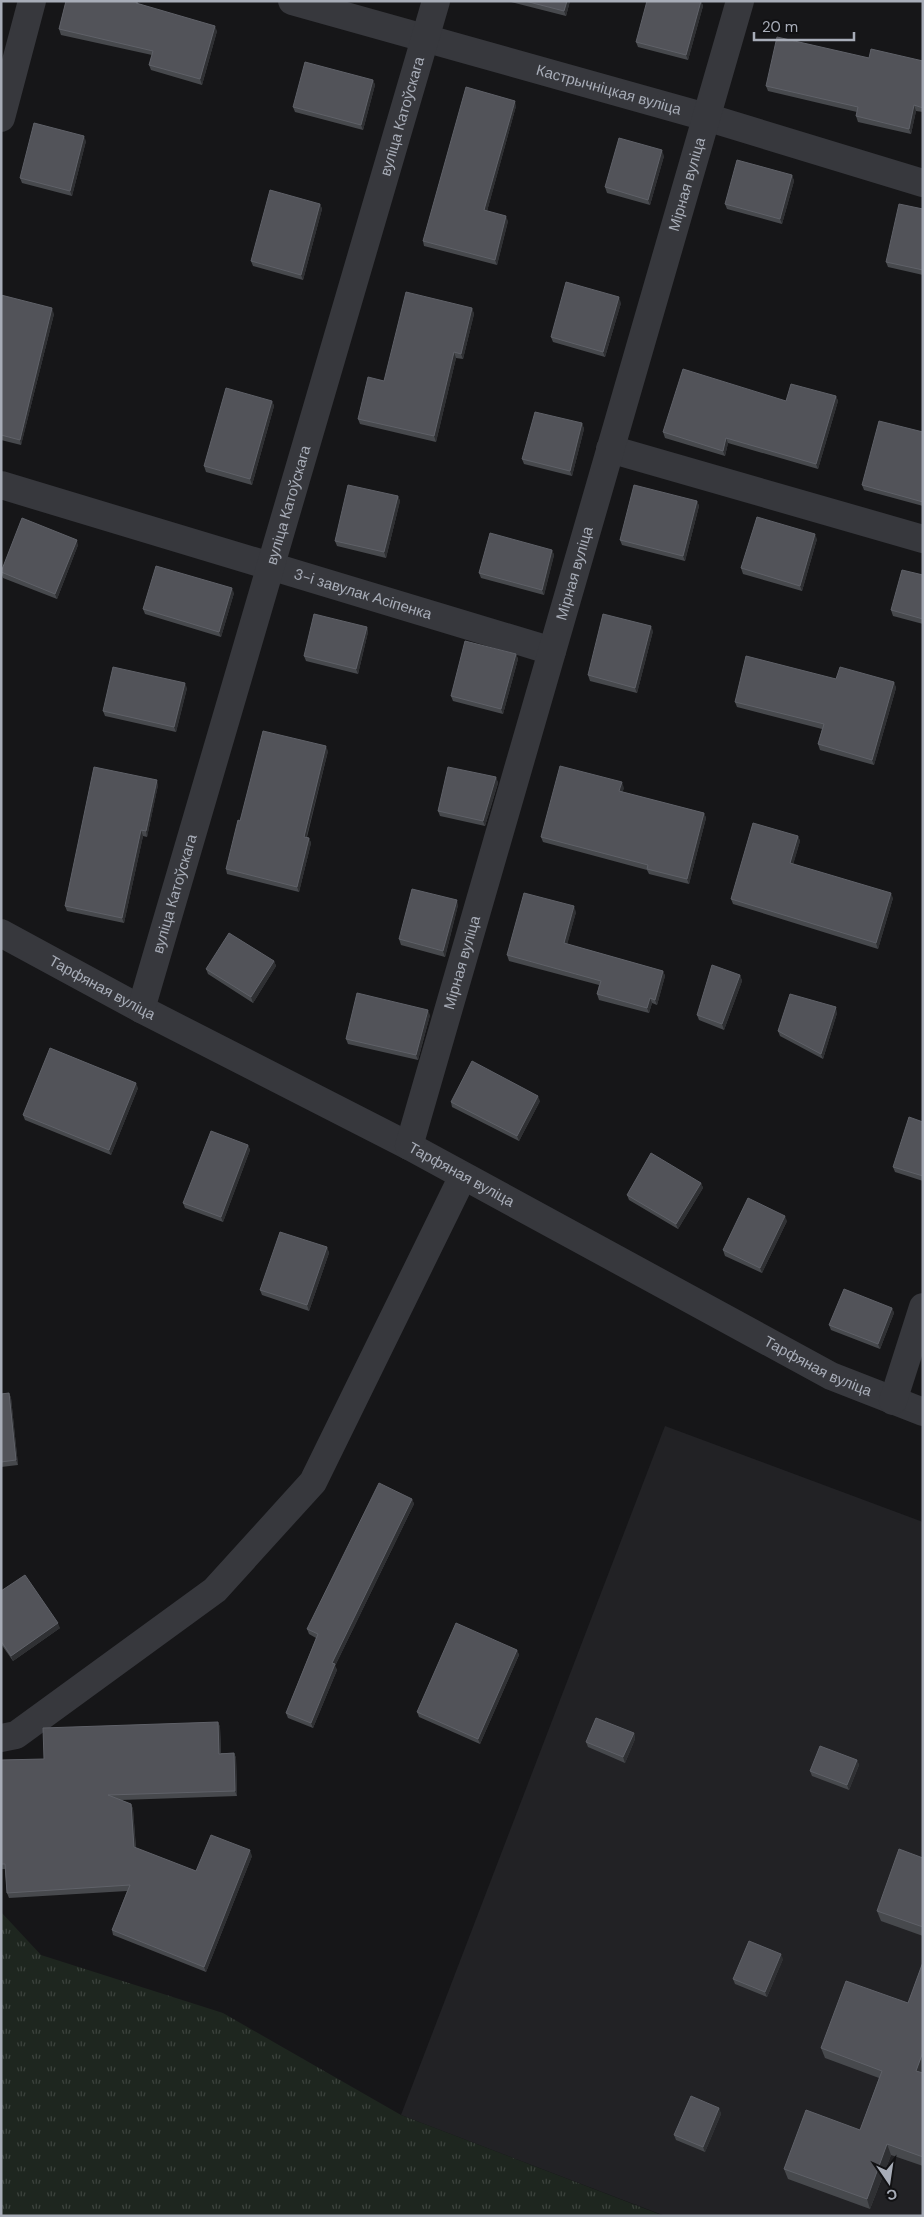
<svg xmlns="http://www.w3.org/2000/svg" width="924" height="2217" font-family="'DM Sans',sans-serif">
<style>
.built{fill:#222225}
.grass{fill:url(#grass-tufts)}
.lines{fill:none;stroke-linecap:round;stroke-linejoin:round}
.minor{stroke:#37383d;stroke-width:28}
.wall{fill:#47494d}
.shaded-wall{fill:#2f3033}
.building{fill:#525359;stroke:#5f6168}
.labels{text-anchor:middle;stroke-width:4.5;stroke-linejoin:round;paint-order:stroke}
.street-label{font-size:15px;fill:#a8adb8;stroke:#111113}
</style>
<defs>
<pattern id="grass-tufts" width="24" height="20" patternUnits="userSpaceOnUse" patternTransform="scale(1.25)"><rect width="24" height="20" fill="#1e261f"/><path d="M3 7l-1-3M5 7V3M7 7l1-3M15 17l-1-3M17 17v-4M19 17l1-3" fill="none" stroke="#3c433d"/></pattern>
</defs>
<rect width="100%" height="100%" fill="#161618"/>
<!-- built -->
<path class="built" d="M665,1426L923,1522V2216H665L401,2115Z"/>
<!-- grass -->
<path class="grass" d="M1,1912L41,1955L223,2013L401,2115L664,2216H1Z"/>
<g class="lines">
<!-- minor -->
<g class="minor">
<path id="s1" d="M292,1L706,117L923,183"/>
<path d="M1,118L32,1"/>
<path d="M610,449L923,539"/>
<path id="s2" d="M1,485L552,651"/>
<path id="s3" d="M1,933L141,1009L409,1146L831,1376L923,1412"/>
<path id="s4" d="M141,1009L436,1"/>
<path id="s5" d="M409,1146L740,1"/>
<path d="M893,1401L923,1307"/>
<path d="M1,1738L16,1735L215,1590L313,1482L463,1176"/>
</g>
</g>
<!-- wall -->
<path class="wall" d="M66,1H138V4L217,31L202,85L151,70L149,65L152,55L61,35L59,29Z
M507,1H570L566,16Z
M701,1L703,6L688,60L638,47L636,42Z
M869,58L923,61V112L916,111L911,134L858,122L856,116L857,112L768,91L766,86Z
M373,80L375,85L363,130L295,112L293,107Z
M516,106L487,211L508,221L497,265L424,246L423,241Z
M86,141L72,196L22,183L20,178Z
M664,156L650,205L607,193L605,187Z
M792,175L794,181L782,224L727,209L725,204Z
M320,204L322,209L303,280L253,266L251,261Z
M923,209V275L888,267L886,262Z
M1,295L54,314L21,445L1,440Z
M621,303L605,357L553,342L551,337Z
M472,308L474,314L463,359L456,358L436,442L360,424L358,419L384,381Z
M836,396L838,401L818,469L728,443L725,456L665,438L663,432L786,401Z
M272,401L274,406L252,485L206,472L204,466Z
M582,423L584,429L572,476L524,464L522,459Z
M923,432V506L864,490L862,485Z
M398,496L400,501L386,558L337,546L335,541Z
M697,501L699,506L685,561L622,545L620,540Z
M817,539L802,591L743,574L741,568Z
M78,545L57,599L3,578L1,572Z
M552,550L554,555L544,595L481,578L479,573Z
M923,575V624L893,616L891,610Z
M234,593L221,637L145,614L143,609Z
M367,627L368,632L358,674L306,661L304,656Z
M653,631L637,693L590,681L588,675Z
M516,654L518,659L503,714L453,701L451,696Z
M836,679L894,682L896,688L874,765L820,750L818,744L822,729L737,707L735,702Z
M187,688L176,732L105,716L103,711Z
M328,751L307,837L309,838L311,843L299,892L227,874L226,869L240,821Z
M496,777L498,783L485,826L440,816L438,811Z
M158,785L147,837L143,836L124,923L67,911L65,906Z
M624,788L622,792L704,813L706,818L689,884L649,874L647,870L543,842L541,837Z
M798,836L800,841L793,864L893,898L878,949L733,904L731,899Z
M458,905L445,957L401,945L399,939Z
M576,912L567,944L663,971L665,976L657,1005L652,1003L649,1013L599,1000L597,994L599,985L509,961L507,955Z
M274,961L276,966L253,1003L208,974L206,969Z
M740,975L742,981L724,1030L699,1020L697,1015Z
M837,1013L823,1059L780,1036L778,1031Z
M430,1015L418,1060L348,1044L346,1039Z
M138,1088L111,1155L25,1120L23,1115Z
M540,1101L519,1141L452,1107L451,1102Z
M923,1122V1181L895,1172L893,1167Z
M248,1145L250,1150L223,1222L185,1208L183,1203Z
M701,1183L703,1188L678,1229L629,1200L627,1195Z
M787,1221L762,1273L725,1256L723,1250Z
M327,1247L329,1253L309,1311L262,1295L260,1290Z
M892,1308L894,1313L880,1349L831,1330L829,1325Z
M9,1393L11,1398L18,1465L1,1467V1394Z
M412,1499L414,1504L335,1666L337,1670L313,1728L288,1718L286,1713L316,1638L309,1634L307,1629Z
M1,1591L60,1628L13,1661L1,1644Z
M517,1650L519,1655L480,1744L419,1717L417,1712Z
M218,1722L220,1727L221,1753H234L236,1758L237,1796L121,1800L131,1804L133,1809L136,1848L196,1871L252,1856L206,1972L113,1935L112,1930L127,1891L9,1898L7,1893L5,1869H1V1760L44,1759Z
M634,1733L635,1739L625,1763L588,1747L586,1742Z
M857,1760L859,1765L849,1790L812,1776L810,1771Z
M923,1858V1936L881,1921L877,1911Z
M783,1959L767,1997L735,1984L733,1979Z
M923,1962V2166L891,2155L870,2209L788,2179L784,2169L860,2130L879,2078L825,2058L821,2048L908,2003Z
M719,2108L721,2114L705,2152L676,2140L674,2135Z"/>
<!-- shaded-wall -->
<path class="shaded-wall" d="M567,1H570L566,16L564,11Z
M701,1L703,6L688,60L686,55Z
M215,26L217,31L202,85L200,79Z
M373,80L375,85L363,130L361,125Z
M515,101L516,106L486,215L484,210Z
M914,105L916,111L911,134L909,129Z
M84,136L86,141L72,196L70,191Z
M662,150L664,156L650,205L648,200Z
M792,175L794,181L782,224L780,219Z
M320,204L322,209L303,280L301,275Z
M506,216L508,221L497,265L495,260Z
M619,297L621,303L605,357L603,352Z
M52,308L54,314L21,445L20,440Z
M472,308L474,314L463,359L461,354Z
M454,352L456,358L436,442L434,436Z
M836,396L838,401L818,469L816,464Z
M272,401L274,406L252,485L250,479Z
M582,423L584,429L572,476L570,471Z
M726,438L728,443L725,456L723,451Z
M398,496L400,501L386,558L384,552Z
M697,501L699,506L685,561L683,556Z
M815,534L817,539L802,591L800,586Z
M77,540L78,545L57,599L55,594Z
M552,550L554,555L544,595L542,590Z
M232,588L234,593L221,637L219,632Z
M651,626L653,631L637,693L635,688Z
M367,627L368,632L358,674L356,669Z
M516,654L518,659L503,714L501,709Z
M894,682L896,688L874,765L872,760Z
M185,683L187,688L176,732L174,727Z
M326,746L328,751L305,842L304,837Z
M496,777L498,783L485,826L483,821Z
M157,780L158,785L147,837L146,831Z
M622,782L624,788L621,796L619,791Z
M704,813L706,818L689,884L687,879Z
M141,830L143,836L124,923L122,918Z
M798,836L800,841L792,869L790,863Z
M309,838L311,843L299,892L297,887Z
M891,893L893,898L878,949L876,943Z
M457,900L458,905L445,957L443,951Z
M574,906L576,912L566,949L564,943Z
M274,961L276,966L253,1003L251,997Z
M663,971L665,976L657,1005L655,1000Z
M740,975L742,981L724,1030L722,1024Z
M650,998L652,1003L649,1013L647,1008Z
M836,1007L837,1013L823,1059L821,1054Z
M428,1010L430,1015L418,1060L416,1055Z
M136,1083L138,1088L111,1155L109,1150Z
M538,1096L540,1101L519,1141L517,1136Z
M248,1145L250,1150L223,1222L221,1217Z
M701,1183L703,1188L678,1229L676,1224Z
M785,1216L787,1221L762,1273L760,1268Z
M327,1247L329,1253L309,1311L307,1305Z
M892,1308L894,1313L880,1349L878,1344Z
M9,1393L11,1398L18,1465L16,1460Z
M412,1499L414,1504L335,1666L337,1670L313,1728L311,1723L332,1663Z
M58,1623L60,1628L13,1661L11,1656Z
M517,1650L519,1655L480,1744L478,1739Z
M218,1722L220,1727L221,1759L219,1754Z
M634,1733L635,1739L625,1763L623,1757Z
M234,1753L236,1758L237,1796L235,1791Z
M857,1760L859,1765L849,1790L847,1785Z
M131,1804L133,1809L136,1852L134,1847Z
M250,1850L252,1856L206,1972L204,1967Z
M781,1954L783,1959L767,1997L765,1992Z
M923,2052V2072L919,2081L916,2071Z
M719,2108L721,2114L705,2152L703,2147Z
M887,2144L891,2155L870,2209L867,2199Z"/>
<!-- building -->
<path class="building" d="M66,1H137L136,3L215,26L200,79L149,65L153,51L59,29Z
M525,1H567L564,11Z
M647,1H701L686,55L636,42Z
M777,37L869,58L871,49L923,61V108L914,105L909,129L856,116L858,107L766,86Z
M305,62L373,80L361,125L293,107Z
M466,87L515,101L484,210L506,216L495,260L423,241Z
M34,123L84,136L70,191L20,178Z
M619,138L662,150L648,200L605,187Z
M737,160L792,175L780,219L725,204Z
M270,190L320,204L301,275L251,261Z
M899,204L923,209V270L886,262Z
M566,282L619,297L603,352L551,337Z
M406,292L472,308L461,354L454,352L434,436L358,419L368,377L384,381Z
M1,295L52,308L20,440L1,435Z
M683,369L786,401L791,384L836,396L816,464L726,438L723,451L663,432Z
M226,388L272,401L250,479L204,466Z
M535,412L582,423L570,471L522,459Z
M879,421L923,432V502L862,485Z
M348,485L398,496L384,552L335,541Z
M634,485L697,501L683,556L620,540Z
M757,517L815,534L800,586L741,568Z
M22,518L77,540L55,594L1,572Z
M490,533L552,550L542,590L479,573Z
M156,566L232,588L219,632L143,609Z
M902,570L923,575V619L891,610Z
M314,614L367,627L356,669L304,656Z
M603,614L651,626L635,688L588,675Z
M465,641L516,654L501,709L451,696Z
M746,656L836,679L840,667L894,682L872,760L818,744L824,724L735,702Z
M113,667L185,683L174,727L103,711Z
M263,731L326,746L304,837L309,838L297,887L226,869L238,820L240,821Z
M560,766L622,782L619,791L704,813L687,879L647,869L648,865L541,837Z
M94,767L157,780L146,831L141,830L122,918L65,906Z
M448,767L496,777L483,821L438,811Z
M753,823L798,836L790,863L891,893L876,943L731,899Z
M412,889L457,900L443,951L399,939Z
M524,893L574,906L564,943L663,971L655,1000L650,998L647,1008L597,994L601,981L507,955Z
M229,933L274,961L251,997L206,969Z
M712,965L740,975L722,1024L697,1015Z
M357,993L428,1010L416,1055L346,1039Z
M790,994L836,1007L821,1054L778,1031Z
M50,1048L136,1083L109,1150L23,1115Z
M472,1061L538,1096L517,1136L451,1102Z
M909,1117L923,1122V1176L893,1167Z
M211,1131L248,1145L221,1217L183,1203Z
M651,1153L701,1183L676,1224L627,1195Z
M748,1198L785,1216L760,1268L723,1250Z
M280,1232L327,1247L307,1305L260,1290Z
M844,1289L892,1308L878,1344L829,1325Z
M9,1393L16,1460L1,1462V1394Z
M379,1483L412,1499L332,1663L335,1664L311,1723L286,1713L318,1634L307,1629Z
M25,1575L58,1623L11,1656L1,1641V1591Z
M456,1623L517,1650L478,1739L417,1712Z
M596,1718L634,1733L623,1757L586,1742Z
M218,1722L219,1754L234,1753L235,1791L108,1795L131,1804L134,1847L196,1871L211,1835L250,1850L204,1967L112,1930L130,1885L7,1893L5,1864H1V1760L44,1759L43,1728Z
M820,1746L857,1760L847,1785L810,1771Z
M899,1849L923,1858V1927L877,1911Z
M749,1941L781,1954L765,1992L733,1979Z
M923,1962V2052L916,2071L923,2073V2157L887,2144L867,2199L784,2169L806,2110L860,2130L882,2071L821,2048L846,1981L908,2003Z
M691,2096L719,2108L703,2147L674,2135Z"/>
<g class="labels">
<!-- street labels -->
<g class="street-label">
<text dy="5" stroke="none"><textPath href="#s1" startOffset="329">Кастрычніцкая вуліца</textPath></text>
<text dy="5" stroke="none"><textPath href="#s4" startOffset="930">вуліца Катоўскага</textPath></text>
<text dy="5" stroke="none"><textPath href="#s5" startOffset="1001">Мірная вуліца</textPath></text>
<text dy="5" stroke="none"><textPath href="#s4" startOffset="525">вуліца Катоўскага</textPath></text>
<text dy="5" stroke="none"><textPath href="#s5" startOffset="596">Мірная вуліца</textPath></text>
<text dy="5" stroke="none"><textPath href="#s2" startOffset="378">3-і завулак Асіпенка</textPath></text>
<text dy="5" stroke="none"><textPath href="#s4" startOffset="120">вуліца Катоўскага</textPath></text>
<text dy="5" stroke="none"><textPath href="#s5" startOffset="191">Мірная вуліца</textPath></text>
<text dy="5" stroke="none"><textPath href="#s3" startOffset="115">Тарфяная вуліца</textPath></text>
<text dy="5" stroke="none"><textPath href="#s3" startOffset="520">Тарфяная вуліца</textPath></text>
<text dy="5" stroke="none"><textPath href="#s3" startOffset="925">Тарфяная вуліца</textPath></text>
</g>
</g>
<!-- border -->
<rect width="924" height="2217" fill="none" stroke="#a8adb8" stroke-width="5"/>
<!-- north arrow -->
<g transform="translate(889 2182) rotate(167)" stroke="#111113" stroke-width="4" paint-order="stroke">
<path d="M0-4L9 19L0 12L-9 19Z" fill="#a8adb8"/>
<text y="-8" font-size="14" font-weight="bold" text-anchor="middle" fill="#a8adb8">С</text>
</g>
<!-- scale -->
<path d="M754 32v8h100v-8" fill="none" stroke="#a8adb8" stroke-width="2.5"/>
<text x="762" y="32" font-size="15" fill="#a8adb8" stroke="#111113" stroke-width="4" paint-order="stroke">20 m</text>
</svg>
